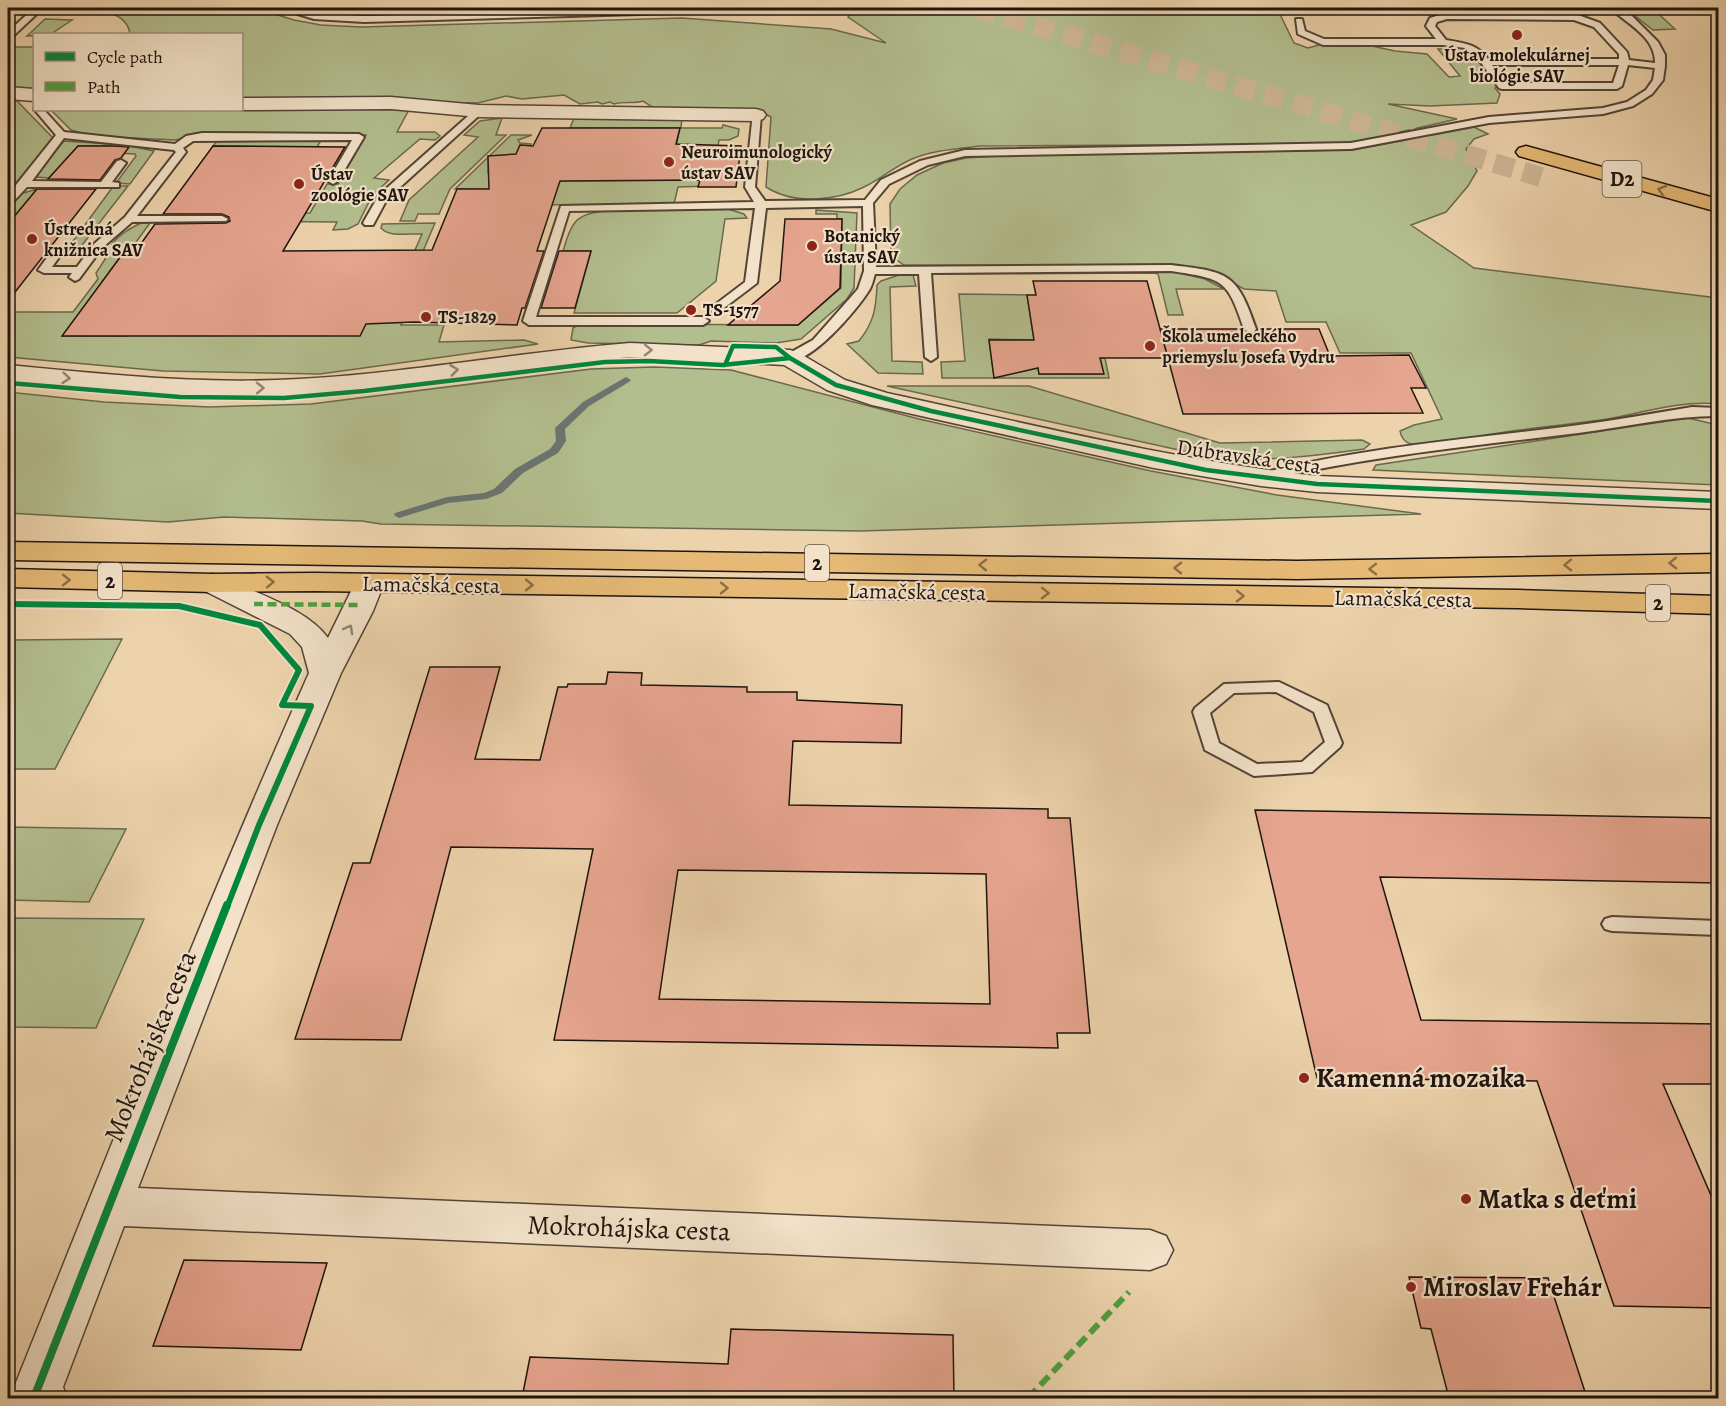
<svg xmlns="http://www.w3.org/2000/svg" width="1726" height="1406" font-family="Alegreya,serif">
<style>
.green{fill:#b3be8e;stroke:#69694e;stroke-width:1.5}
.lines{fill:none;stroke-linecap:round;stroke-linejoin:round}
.stream{fill:#6b7572;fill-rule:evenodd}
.building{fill:#e6a58f;stroke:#1f140e;stroke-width:1.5;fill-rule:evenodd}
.motorway-tunnel{stroke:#ceb694;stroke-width:20;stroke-dasharray:20 10;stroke-linecap:butt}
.service-casing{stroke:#524436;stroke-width:4}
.minor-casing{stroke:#524436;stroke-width:3}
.primary-casing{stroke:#1f140e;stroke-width:3}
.motorway-casing{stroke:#1f140e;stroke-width:3}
.service{fill:#f3e2c9;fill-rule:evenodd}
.minor{fill:#f3e2c9;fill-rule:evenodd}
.primary{fill:#e6ba76;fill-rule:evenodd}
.motorway{fill:#e6ba76;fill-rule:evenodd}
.quiet-far1{stroke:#4fa03e;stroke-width:4.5;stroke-dasharray:9 4.5;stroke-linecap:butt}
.quiet{stroke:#4fa03e;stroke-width:6;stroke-dasharray:12 6;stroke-linecap:butt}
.cycleway-far2-casing{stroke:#f3e2c9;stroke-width:8}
.cycleway-far1-casing{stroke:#f3e2c9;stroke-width:10}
.cycleway-casing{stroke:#f3e2c9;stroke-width:11}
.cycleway-far2{stroke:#00873e;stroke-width:4.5}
.cycleway-far1{stroke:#00873e;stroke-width:6}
.cycleway{stroke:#00873e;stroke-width:8}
.oneway{stroke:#8c6f47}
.oneway2{stroke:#948575}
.poi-dot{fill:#8f2418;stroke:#f3e2c9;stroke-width:2}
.labels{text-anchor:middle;stroke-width:4.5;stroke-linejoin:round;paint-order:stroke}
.far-poi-label{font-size:18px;font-weight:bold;fill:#1f140e;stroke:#f3e2c9;text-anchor:start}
.shield{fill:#f3e2c9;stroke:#5f5246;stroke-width:1.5}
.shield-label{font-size:21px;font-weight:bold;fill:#1f140e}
.street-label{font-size:22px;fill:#1f140e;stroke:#f3e2c9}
.near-street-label{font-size:27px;fill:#1f140e;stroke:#f3e2c9}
.near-poi-label{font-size:27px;font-weight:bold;fill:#1f140e;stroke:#f3e2c9;text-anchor:start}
</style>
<rect width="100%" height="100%" fill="#edd3ac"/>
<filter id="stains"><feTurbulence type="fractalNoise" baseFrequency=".00333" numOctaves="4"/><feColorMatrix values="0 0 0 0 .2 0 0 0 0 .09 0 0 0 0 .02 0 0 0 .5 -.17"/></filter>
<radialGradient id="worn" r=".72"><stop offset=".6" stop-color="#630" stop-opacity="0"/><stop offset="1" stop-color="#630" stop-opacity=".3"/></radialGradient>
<!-- green -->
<path class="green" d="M73,8H255L294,20L321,25L361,27L682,18L831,29L886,43L848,17L854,8H1295H1277L1294,43L1308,48L1326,43H1358L1395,51L1427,54L1449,77L1460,76L1438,49C1475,48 1477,61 1500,86L1495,88L1500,94L1497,103L1430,106L1388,104L1457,119L1361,141L1320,144L980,146C958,149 933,150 912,159C895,166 881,179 864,187C836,201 794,205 766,187L771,117L760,111L657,110L643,101C633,104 625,101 614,104L610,102L602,104L598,102L580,104L564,95L522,99L506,96L478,103L242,101V34H130C126,7 90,11 69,11Z
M302,8H628L384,15L325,12Z
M1625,8H1652L1675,29L1653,30Z
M45,19L72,20L51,34L27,36Z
M8,47H34V91L8,89Z
M8,97L17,101L53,138L8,193Z
M410,108L397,132H435L440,136L435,140L420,139L374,178L389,180L372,196L358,224L348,229L333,230L337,222L225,221L230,218L232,214L310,213L327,184H338L366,135L203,134L175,140L93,136L71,130L51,110Z
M682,117L681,128H722L723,125L739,129L738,136L729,140H719L718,146H676L680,128H570L574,118Z
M502,118L496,135H506L450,189L439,214H418L415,221H400L409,200L478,137L464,135L480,121Z
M1474,127L1488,134L1474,139L1466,149L1477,171L1468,186L1446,212L1411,225L1474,268L1718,298V404C1680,400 1639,414 1601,420C1565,425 1528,428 1492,434C1466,438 1437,450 1411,444C1404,442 1401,437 1400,431L1414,425L1442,419L1411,353H1340L1326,322H1286L1276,291L1244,289L1220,276L1182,266L904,265L891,256L890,204L900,189L917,175L943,163L966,158L1023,154L1353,150Z
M511,135H532L518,140L520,143L531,144V146L520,145L514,159L488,156V173L493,175L503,189H455Z
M220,138L322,139L317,147L213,146Z
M64,141L125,145L154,151L130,184L116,183L136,156L135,154L117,153L122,146H78L49,178L36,177L35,174Z
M710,180L709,186L678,187L674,204L530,205L554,181Z
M118,186H128L76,253L65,252L112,188Z
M37,189L8,224V208L20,194Z
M728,209L744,214L747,218L725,219L716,281L677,313H574L591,251H563C573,218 576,214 612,210Z
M816,210L857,213L854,288L847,299L801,339L776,343L711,341L699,345L588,343L571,340L573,328L580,324L798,325L841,288L842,219H837V214H816Z
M141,223H150L131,249L115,250L119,244H112C120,234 129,229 141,223Z
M435,223L412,277L405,273L422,234C409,233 390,238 381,228L382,224Z
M109,253H123L63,336H129L138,323L402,322L401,325H444L439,342L524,340L538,344L320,374L163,371L8,357V312H73L98,279L96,273Z
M936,272H1176L1205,279L1224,289H1176L1183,315H1168L1158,274L1154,273L936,274Z
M899,275H913L916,286L890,287L892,361L922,362L923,374L878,373L847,344L859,341C874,322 876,309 877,285L881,281Z
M959,294L1027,295L1034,340L989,339L993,370L996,374L1036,357L1039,374H1103L1100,358H1105L1109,378H942L941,362L965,361Z
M654,367L731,370L919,419L1151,471L1277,495L1421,514L860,531L381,524L362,521L224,517L168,522L8,513V392L104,402L209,407L311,404L591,369Z
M887,386H1029L1220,443L1362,440L1370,444L1364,449C1315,456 1269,461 1220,459Z
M1688,418L1718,425V485L1373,470L1376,465Z
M122,639L55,769H8V640Z
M8,827L126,829L89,902L8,900Z
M8,918L144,919L96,1028L8,1027Z"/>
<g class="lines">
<!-- stream -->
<path class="stream" d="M8,87L34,90V94L8,91Z
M626,377L631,380L629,382L589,406L565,429L566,441L558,453L523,473L502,493L486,499L448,503L399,518L394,515L395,513L447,497L484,493L494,489L515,469L550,449L556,441L555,428L583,402Z"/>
</g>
<!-- building -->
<path class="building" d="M542,128H680L676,144L741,146L736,187H698L700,180L560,181L537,251H544L525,308H522L517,325L414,322L366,324L360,336H62L124,252H135L155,224L226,223L230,221L229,217L222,214H163L213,146L345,147L283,251L432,250L457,189H489L488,156L516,154L520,145L533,146Z
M78,146H115L129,147L121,158L115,160L100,180L48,179Z
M37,189H96L8,301V224Z
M785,219H842L840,288L798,325H728L780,281Z
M559,251H591L575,308H541Z
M1033,281H1147L1168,358H1100L1104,374H1039L1038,368L994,378L989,340H1034L1027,295H1036Z
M1160,329H1242L1251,335L1256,333L1258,329H1319L1330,356L1409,355L1426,388H1411L1423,413L1183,414Z
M430,667H500L475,759L540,760L558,687H567L568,684H606L608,672L642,673L641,685L747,687V692H797V700L902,705L901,743L793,741L789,805L1048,809V818H1070L1090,1033H1057L1058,1048L554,1040L593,849L451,847L401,1040L295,1039L353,863H370ZM678,870L986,874L990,1004L659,999Z
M1255,810L1719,818V883L1380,877L1421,1020L1719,1024V1084H1663L1719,1214V1308L1614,1306L1537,1081L1317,1078Z
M184,1260L327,1263L301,1350L153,1346Z
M1409,1277L1548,1278L1587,1398H1449L1431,1329L1421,1328Z
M731,1329L953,1335L954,1398H522L530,1357L728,1364Z"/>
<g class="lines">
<!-- motorway-tunnel -->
<path class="motorway-tunnel" d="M977,8L1541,177"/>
<defs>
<path id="service" d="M34,8H43L11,38L8,39V32Z
M278,8H290L314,13L364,16L673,8H750L746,11L364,22L314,19Z
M1610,8H1619L1632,16L1658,42L1665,55V66L1663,80L1652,94L1633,106L1603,114L1489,123L1351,149L965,156L928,165L889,184L873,203L876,267L1171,265C1229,272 1237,273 1256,329L1254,332L1250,333L1244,329C1227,279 1224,279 1171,271L931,273L937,357L931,361L925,357L919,274H875C873,280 872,287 868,292C856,311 809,366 786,361L784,358L786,355L813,340L858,289L864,271L863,206L766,208L757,283L716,314L712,313V307L745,282L755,208L569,211L536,317H703L709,321L703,325H529L523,321L561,206L754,202L745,187L753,113L761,115L755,187L765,201L865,200L881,180L920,161L965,150L1351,143L1489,117L1603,108L1627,102L1646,90L1653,80L1655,68L1628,65L1622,86L1617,89H1502L1499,88L1475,54L1465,48L1443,45H1323L1298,34L1296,19H1302L1305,31L1324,39H1436L1426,26L1430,18L1446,13L1578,15L1600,23L1627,52L1629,60L1655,63C1656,37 1626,23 1610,8ZM1447,19L1574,20L1594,27L1619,54V59H1488C1477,44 1464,43 1446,40L1435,26L1437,22ZM1492,65H1619L1613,83H1505Z
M34,109L44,110L64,132L175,144L186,136L202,133L359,134L364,137L338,181L333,184L328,181L352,140L193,141L183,148L186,152L137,216H222L228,219L226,221L132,222L102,248L79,279L75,281L69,277L72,273H44L38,270L52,251L56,250L62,253L52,267H77L94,244L125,217L176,152L174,150L64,138L32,181L101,182L117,161L121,160L126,163L112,182L119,183V187H27L12,203L8,204V195L56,135Z
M476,109L484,111L387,199L373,225H365L363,223L379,195Z
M1692,407L1718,408V416C1671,416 1626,427 1578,433C1473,446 1366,456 1263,481L1256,477L1258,474C1363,447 1472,439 1579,425C1617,420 1654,413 1692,407Z
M1279,682L1327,705L1342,743L1340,747L1312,772L1254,776L1205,750L1193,712L1195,708L1224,684ZM1276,692L1314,712L1325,742L1302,762L1257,764L1219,743L1210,713L1234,693Z
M1612,917L1718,921V935L1612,931L1605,929L1602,924L1605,919Z"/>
<path id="minor" d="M8,87L34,89V101L8,99Z
M391,97L479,105L756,109L763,111L766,115L763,119L756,121L479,117L391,109L241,110L242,98Z
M630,343L790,350L799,353L845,380L887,393C1030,424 1172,460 1317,476L1718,492V509L1317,492L1261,486L1154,468L872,405L827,390L784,365L674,359L630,357L588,361L382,388L262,396L153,393L8,381V365C105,374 202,385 299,379C410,373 519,352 630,343Z
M212,574L223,577C256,594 306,608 328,638L358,577L369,574L380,577L384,583L373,611L341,673L277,825L138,1188L1150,1230L1166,1236L1173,1250L1166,1264L1150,1270L124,1226L63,1387L67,1398H12L11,1395C108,1154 203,911 309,673L302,647L290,634L201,589L197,583L201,577Z"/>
<path id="primary" d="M8,542L1297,561L1718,554V572L1297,579L8,560Z
M8,569L212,574L315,573L1518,590L1718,596V614L1518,608L315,591L212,592L8,587Z"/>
<path id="motorway" d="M1526,146L1718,199V212L1519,156L1516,152L1519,148Z"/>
</defs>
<!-- service casing -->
<use href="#service" class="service-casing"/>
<!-- minor casing -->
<use href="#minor" class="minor-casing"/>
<!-- primary casing -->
<use href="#primary" class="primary-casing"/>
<!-- motorway casing -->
<use href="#motorway" class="motorway-casing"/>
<!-- service -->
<use href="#service" class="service"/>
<!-- minor -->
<use href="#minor" class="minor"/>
<!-- primary -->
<use href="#primary" class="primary"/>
<!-- motorway -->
<use href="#motorway" class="motorway"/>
<!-- quiet-far1 -->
<path class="quiet-far1" d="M254,604L360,605"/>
<!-- quiet -->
<path class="quiet" d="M1028,1398L1129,1292"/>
<defs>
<path id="cycleway-far2" d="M725,365L733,346L776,347L790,358L836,385L931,411L1206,470L1317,484L1718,501
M8,383L180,397L284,398L364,391L605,362L649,361L722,365L790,358"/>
<path id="cycleway-far1" d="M8,604L179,606L260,625L299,670L282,705L311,706L259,825L227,907"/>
<path id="cycleway" d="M43,1398L35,1395L227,905"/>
</defs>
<!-- cycleway-far2 casing -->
<use href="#cycleway-far2" class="cycleway-far2-casing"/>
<!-- cycleway-far1 casing -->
<use href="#cycleway-far1" class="cycleway-far1-casing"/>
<!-- cycleway casing -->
<use href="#cycleway" class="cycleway-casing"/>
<!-- cycleway-far2 -->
<use href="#cycleway-far2" class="cycleway-far2"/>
<!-- cycleway-far1 -->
<use href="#cycleway-far1" class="cycleway-far1"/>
<!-- cycleway -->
<use href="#cycleway" class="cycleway"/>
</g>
<!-- one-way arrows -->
<defs><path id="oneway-chevron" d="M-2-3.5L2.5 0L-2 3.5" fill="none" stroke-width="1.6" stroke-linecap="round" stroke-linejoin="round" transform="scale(1.5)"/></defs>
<g class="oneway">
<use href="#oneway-chevron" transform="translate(1662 190) rotate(-164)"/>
<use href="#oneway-chevron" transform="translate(1673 563) rotate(179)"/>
<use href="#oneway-chevron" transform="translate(983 565) rotate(-179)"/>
<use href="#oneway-chevron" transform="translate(1568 565) rotate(179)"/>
<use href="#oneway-chevron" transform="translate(1178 568) rotate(-179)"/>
<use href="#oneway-chevron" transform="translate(1373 569) rotate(179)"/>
<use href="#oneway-chevron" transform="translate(66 580) rotate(1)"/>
<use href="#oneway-chevron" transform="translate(270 582) rotate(-1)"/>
<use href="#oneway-chevron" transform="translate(529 585) rotate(1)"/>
<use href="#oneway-chevron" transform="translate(724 588) rotate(1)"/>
<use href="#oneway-chevron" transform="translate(1045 593) rotate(1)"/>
<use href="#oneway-chevron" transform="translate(1240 596) rotate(1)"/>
</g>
<g class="oneway2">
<use href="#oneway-chevron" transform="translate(648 350) rotate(1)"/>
<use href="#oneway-chevron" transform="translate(454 370) rotate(-7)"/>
<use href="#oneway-chevron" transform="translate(66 378) rotate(5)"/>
<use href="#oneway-chevron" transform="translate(260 388) rotate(-1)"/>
<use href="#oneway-chevron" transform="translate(349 629) rotate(-61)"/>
</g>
<!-- markers -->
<g class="poi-dot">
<circle cx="1517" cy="35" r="6"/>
<circle cx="669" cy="162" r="6"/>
<circle cx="299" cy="184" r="6"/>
<circle cx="32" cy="239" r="6"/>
<circle cx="812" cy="246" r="6"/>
<circle cx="691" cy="310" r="6"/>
<circle cx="426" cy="317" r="6"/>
<circle cx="1150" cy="346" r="6"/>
<circle cx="1304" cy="1078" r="6"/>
<circle cx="1466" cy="1199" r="6"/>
<circle cx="1411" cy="1287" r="6"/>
</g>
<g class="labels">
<!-- far-poi labels -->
<g class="far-poi-label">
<text x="1517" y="61" text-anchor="middle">Ústav molekulárnej<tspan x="1517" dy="21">biológie SAV</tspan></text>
<text x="681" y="158">Neuroimunologický<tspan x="681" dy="21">ústav SAV</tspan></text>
<text x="311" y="180">Ústav<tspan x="311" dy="21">zoológie SAV</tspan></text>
<text x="44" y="235">Ústredná<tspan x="44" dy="21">knižnica SAV</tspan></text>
<text x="824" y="242">Botanický<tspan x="824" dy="21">ústav SAV</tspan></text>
<text x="703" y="316">TS-1577</text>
<text x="438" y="323">TS-1829</text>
<text x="1162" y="342">Škola umeleckého<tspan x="1162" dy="21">priemyslu Josefa Vydru</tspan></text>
</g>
<!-- shield labels -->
<g class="shield">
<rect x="1602.5" y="161" width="39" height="36" rx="4.5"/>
<rect x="805" y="545" width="24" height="36" rx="4.5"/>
<rect x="98" y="563" width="24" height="36" rx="4.5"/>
<rect x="1646" y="585" width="24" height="36" rx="4.5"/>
</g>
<g class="shield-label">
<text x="1622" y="186">D2</text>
<text x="817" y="570">2</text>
<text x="110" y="588">2</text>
<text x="1658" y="610">2</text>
</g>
<!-- street labels -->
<g class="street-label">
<text transform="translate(1249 456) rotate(8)" y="8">Dúbravská cesta</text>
<text transform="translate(431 584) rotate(1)" y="8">Lamačská cesta</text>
<text transform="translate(917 591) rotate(1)" y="8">Lamačská cesta</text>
<text transform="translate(1403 598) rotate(1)" y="8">Lamačská cesta</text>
</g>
<!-- near-street labels -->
<g class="near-street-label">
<text transform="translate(150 1046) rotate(-68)" y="9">Mokrohájska cesta</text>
<text transform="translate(629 1228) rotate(2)" y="9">Mokrohájska cesta</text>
</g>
<!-- near-poi labels -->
<g class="near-poi-label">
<text x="1316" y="1087">Kamenná mozaika</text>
<text x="1478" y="1208">Matka s deťmi</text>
<text x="1423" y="1296">Miroslav Frehár</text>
</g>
</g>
<!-- margin -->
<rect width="1726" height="1406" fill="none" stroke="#edd3ac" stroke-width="30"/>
<rect x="9" y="9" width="1708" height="1388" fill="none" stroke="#1f140e" stroke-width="3"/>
<rect x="15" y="15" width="1696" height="1376" fill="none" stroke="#1f140e" stroke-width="1.5"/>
<!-- legend -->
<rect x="33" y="33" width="210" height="78" fill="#f3e2c9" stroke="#9e907e" stroke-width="1.5"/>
<rect x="45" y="52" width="30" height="9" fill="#00873e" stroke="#9e907e" stroke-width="1.5"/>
<text x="87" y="63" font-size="18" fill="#1f140e">Cycle path</text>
<rect x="45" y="82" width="30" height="9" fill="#4fa03e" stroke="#9e907e" stroke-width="1.5"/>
<text x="87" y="93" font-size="18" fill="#1f140e">Path</text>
<rect width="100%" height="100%" filter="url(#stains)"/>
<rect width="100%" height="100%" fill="url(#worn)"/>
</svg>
